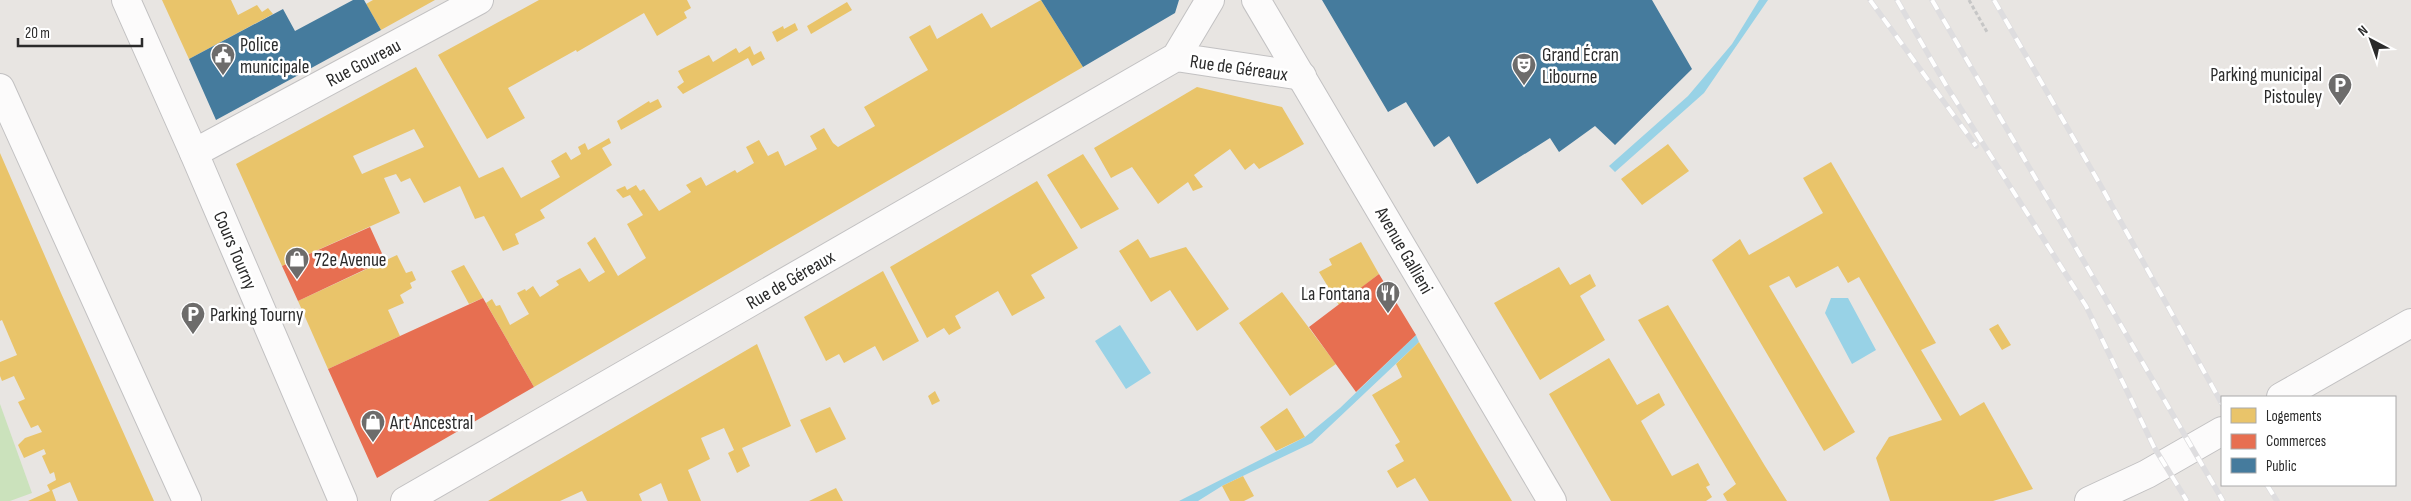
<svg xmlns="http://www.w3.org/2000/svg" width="2411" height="501" font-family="'Sofia Sans Condensed',sans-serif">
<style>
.green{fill:#cbe2bc}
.water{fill:#98d2e6}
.homes{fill:#e9c46a;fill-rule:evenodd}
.shops{fill:#e76f51}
.public{fill:#457b9d}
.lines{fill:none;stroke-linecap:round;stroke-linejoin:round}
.street-casing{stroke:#c2c1c2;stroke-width:30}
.secondary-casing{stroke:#c2c1c2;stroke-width:30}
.path{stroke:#c6c6c6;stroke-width:3;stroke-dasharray:4 2.5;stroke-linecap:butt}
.street{stroke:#fcfbfb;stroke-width:28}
.secondary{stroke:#fcfbfb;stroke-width:28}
.rail-casing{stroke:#dedddf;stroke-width:5.5}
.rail{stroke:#fff;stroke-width:4;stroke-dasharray:11;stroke-linecap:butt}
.labels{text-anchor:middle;stroke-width:5;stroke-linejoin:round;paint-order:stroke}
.poi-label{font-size:19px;fill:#2b2b2b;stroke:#fff;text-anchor:start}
.street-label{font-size:19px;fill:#2b2b2b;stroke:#fff}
</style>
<rect width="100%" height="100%" fill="#e8e5e2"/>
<!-- green -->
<path class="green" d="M0,404L32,493L10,501H0Z"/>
<!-- water -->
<path class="water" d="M1759,0H1768L1704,93L1615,172L1609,166L1688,96L1732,44Z
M1831,298H1848L1876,350L1852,364L1825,313Z
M1120,325L1151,373L1126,389L1095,341Z
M1416,335L1419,342L1312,443L1222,486L1198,501H1179L1305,437L1340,408Z"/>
<!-- homes -->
<path class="homes" d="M162,0H231L238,15L257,5L262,12L268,8L273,14L189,59Z
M373,0H435L381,30L366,4Z
M539,0H687L691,8L684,12L687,18L657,36L644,13L577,52L576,50L508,88L525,118L487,139L438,55Z
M1041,0L1083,67L534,387L486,303L492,299L496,306L500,305L510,325L529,314L517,293L525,289L526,291L533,286L540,297L559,285L556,281L580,268L589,282L605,272L587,243L595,237L618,276L646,258L627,224L643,215L630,195L623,198L616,190L625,186L627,190L636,185L640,191L644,189L659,211L691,192L686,185L701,177L706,186L735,170L737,173L754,163L746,147L759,140L768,156L778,151L785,166L817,149L810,136L824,128L833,143L838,147L875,126L864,107L928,70L909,37L930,25L937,39L982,13L991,28Z
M847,2L852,10L811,34L807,26Z
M795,23L798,30L777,42L772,32L783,26L784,29Z
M750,46L754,55L761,51L765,59L752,66L748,58L683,94L677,87L684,82L678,71L709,55L713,62L736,48L739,53Z
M416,67L479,178L503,167L521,198L560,177L551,161L566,152L571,160L581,154L578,147L585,143L588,150L609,138L611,143L602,148L612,165L540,210L545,218L515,234L519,244L503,251L484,216L475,219L460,186L424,203L410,178L401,182L396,174L384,178L400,213L282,266L236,164ZM414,129L424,147L362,174L353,156Z
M1197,87L1282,107L1304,144L1259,169L1254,163L1245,170L1230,149L1194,175L1203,187L1193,191L1188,182L1158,204L1132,167L1111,178L1094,148Z
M658,99L662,107L621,130L617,121L649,101L650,103Z
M1668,144L1689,171L1642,205L1621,179Z
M0,153L61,293L154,501H78L70,482L52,490L56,501H28L50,491L47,485L56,480L54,472L50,474L42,456L46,454L44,449L24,458L18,445L25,438L42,432L38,425L31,428L18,402L25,399L14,376L2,381L0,376V362L17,355L2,320L0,321Z
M1083,154L1119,209L1081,229L1047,175Z
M1831,162L1936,343L1921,350L1960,416L1984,402L2033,489L1993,501H1890L1876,458L1889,437L1942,420L1859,277L1848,283L1838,266L1796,288L1789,276L1769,286L1855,432L1824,451L1712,260L1740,239L1749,255L1823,213L1803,178Z
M1037,181L1078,248L1031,275L1045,298L1012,316L998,291L955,316L961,328L949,335L944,328L927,338L890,267Z
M1138,239L1150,258L1186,247L1229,309L1197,331L1170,290L1151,302L1119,251Z
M1361,242L1379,274L1339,305L1319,272L1332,265L1329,259Z
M397,255L406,273L412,271L416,280L410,283L412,288L400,295L404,303L388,310L400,336L328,369L298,301Z
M464,265L483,298L469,304L451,271Z
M1559,267L1570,285L1590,274L1596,286L1580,296L1605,340L1540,380L1494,303Z
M883,271L919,341L883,361L875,346L844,363L839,354L826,361L804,317Z
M1282,292L1336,364L1290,396L1239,323Z
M1668,305L1765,466L1787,501H1727L1723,494L1736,484L1638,320Z
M1998,324L2011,345L2002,350L1989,329Z
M1419,342L1477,442L1512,501H1429L1415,478L1397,488L1387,471L1404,461L1395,445L1400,442L1372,395L1402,377L1396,364Z
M757,344L791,426L742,448L750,466L737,473L728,453L734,450L724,428L701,438L710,459L688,470L701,501H668L661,483L639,494L642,501H587L582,491L560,501H488Z
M1609,358L1637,405L1659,393L1665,405L1641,421L1672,476L1698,463L1710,485L1706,487L1712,497L1706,501H1611L1549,394Z
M935,391L940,401L932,405L928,396Z
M830,407L846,439L816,453L800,420Z
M1287,408L1305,437L1276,451L1260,427Z
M1243,476L1254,496L1244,501H1230L1222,486Z
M836,488L843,501H809Z"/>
<!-- shops -->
<path class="shops" d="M370,227L385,260L298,301L282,266Z
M1379,274L1416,335L1356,392L1309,327Z
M483,298L534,387L377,478L328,369Z"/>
<!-- public -->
<path class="public" d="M353,0H364L381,30L216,120L189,59L283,9L295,31Z
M1041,0H1179L1175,13L1083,67Z
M1322,0H1652L1692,69L1615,145L1595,126L1559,152L1550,138L1477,184L1449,136L1434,147L1406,102L1388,112Z"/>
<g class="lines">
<defs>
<path id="street" d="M1176,57L1302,76
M194,153L479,0
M2281,397L2411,323
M405,501L1176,57L1210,0
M2089,501L2147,474L2222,431"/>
<path id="secondary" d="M126,0L194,153L343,501
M1256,0L1552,501
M0,88L187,501"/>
</defs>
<!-- street casing -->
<use href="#street" class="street-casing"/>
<!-- secondary casing -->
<use href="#secondary" class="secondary-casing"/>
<!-- path -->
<path class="path" d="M1969,0L1987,32"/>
<!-- street -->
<use href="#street" class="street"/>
<!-- secondary -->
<use href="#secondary" class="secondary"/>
<defs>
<path id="rail" d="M1870,0L1976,146
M1897,0L1947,87L2086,306L2154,447L2187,501
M1932,0L2223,501
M1994,0L2101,186L2222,404
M2267,485L2277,501"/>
</defs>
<!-- rail casing -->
<use href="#rail" class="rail-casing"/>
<!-- rail -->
<use href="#rail" class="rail"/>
</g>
<!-- icons -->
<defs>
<symbol id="civic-pin" viewBox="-11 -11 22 30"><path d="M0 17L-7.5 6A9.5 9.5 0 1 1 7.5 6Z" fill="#6d6c6b" stroke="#fff"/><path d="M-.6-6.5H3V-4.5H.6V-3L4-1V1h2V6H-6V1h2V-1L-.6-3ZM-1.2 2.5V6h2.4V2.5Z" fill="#fff"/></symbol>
<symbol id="theatre-pin" viewBox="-11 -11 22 30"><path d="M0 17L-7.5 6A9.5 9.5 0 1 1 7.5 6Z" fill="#6d6c6b" stroke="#fff"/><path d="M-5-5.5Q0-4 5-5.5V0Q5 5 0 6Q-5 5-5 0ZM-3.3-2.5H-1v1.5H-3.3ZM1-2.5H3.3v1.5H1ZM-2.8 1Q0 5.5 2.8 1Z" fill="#fff"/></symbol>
<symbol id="parking-pin" viewBox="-11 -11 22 30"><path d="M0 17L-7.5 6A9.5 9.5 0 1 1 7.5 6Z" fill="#6d6c6b" stroke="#fff"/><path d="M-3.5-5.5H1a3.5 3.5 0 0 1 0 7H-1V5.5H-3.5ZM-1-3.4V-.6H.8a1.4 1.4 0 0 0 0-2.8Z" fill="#fff"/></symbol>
<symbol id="shop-pin" viewBox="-11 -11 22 30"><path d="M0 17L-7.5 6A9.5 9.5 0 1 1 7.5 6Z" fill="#6d6c6b" stroke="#fff"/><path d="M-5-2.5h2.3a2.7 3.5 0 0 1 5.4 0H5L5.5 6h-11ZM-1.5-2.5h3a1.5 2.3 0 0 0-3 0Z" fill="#fff"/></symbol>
<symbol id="restaurant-pin" viewBox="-11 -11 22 30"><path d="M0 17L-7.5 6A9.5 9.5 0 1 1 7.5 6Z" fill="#6d6c6b" stroke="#fff"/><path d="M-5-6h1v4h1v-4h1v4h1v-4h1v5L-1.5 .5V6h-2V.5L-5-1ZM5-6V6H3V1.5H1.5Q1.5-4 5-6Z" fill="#fff"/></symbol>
</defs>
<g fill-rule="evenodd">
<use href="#civic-pin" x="209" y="41" width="28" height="38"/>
<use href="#theatre-pin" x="1510" y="51" width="28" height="38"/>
<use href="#parking-pin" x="2326" y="71" width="28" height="38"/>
<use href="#shop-pin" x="283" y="245" width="28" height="38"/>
<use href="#restaurant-pin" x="1374" y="279" width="28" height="38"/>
<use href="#parking-pin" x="179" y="300" width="28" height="38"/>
<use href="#shop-pin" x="359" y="408" width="28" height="38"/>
</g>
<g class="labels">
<!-- poi labels -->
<g class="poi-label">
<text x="240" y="51">Police<tspan x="240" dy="22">municipale</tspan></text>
<text x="1542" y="61">Grand Écran<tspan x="1542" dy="22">Libourne</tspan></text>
<text x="2322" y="81" text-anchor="end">Parking municipal<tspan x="2322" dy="22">Pistouley</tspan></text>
<text x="314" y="266">72e Avenue</text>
<text x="1370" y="300" text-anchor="end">La Fontana</text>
<text x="210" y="321">Parking Tourny</text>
<text x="390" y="429">Art Ancestral</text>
</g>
<!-- street labels -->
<g class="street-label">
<text transform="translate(363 62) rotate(-28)" y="7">Rue Goureau</text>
<text transform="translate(1239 67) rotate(8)" y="7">Rue de Géreaux</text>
<text transform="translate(236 250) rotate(67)" y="7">Cours Tourny</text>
<text transform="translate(1405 250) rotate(60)" y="7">Avenue Gallieni</text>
<text transform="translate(790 279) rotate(-30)" y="7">Rue de Géreaux</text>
</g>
</g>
<!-- legend -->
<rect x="2221" y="396" width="175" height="90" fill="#ffffff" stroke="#aaaaaa"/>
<rect x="2231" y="408" width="25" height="15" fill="#e9c46a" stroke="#aaaaaa"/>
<text x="2266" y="421" font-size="15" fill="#2b2b2b">Logements</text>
<rect x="2231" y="434" width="25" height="15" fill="#e76f51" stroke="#aaaaaa"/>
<text x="2266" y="446" font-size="15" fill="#2b2b2b">Commerces</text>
<rect x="2231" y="458" width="25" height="15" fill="#457b9d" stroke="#aaaaaa"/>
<text x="2266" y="471" font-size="15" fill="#2b2b2b">Public</text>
<!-- north arrow -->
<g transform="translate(2371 40) rotate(319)" stroke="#ffffff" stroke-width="4" paint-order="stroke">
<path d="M0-4L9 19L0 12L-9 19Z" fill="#2b2b2b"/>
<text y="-8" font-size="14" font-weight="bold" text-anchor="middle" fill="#2b2b2b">N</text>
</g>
<!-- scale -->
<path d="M18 38v8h124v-8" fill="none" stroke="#2b2b2b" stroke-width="2.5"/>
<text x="25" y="38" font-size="15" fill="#2b2b2b" stroke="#ffffff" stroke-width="4" paint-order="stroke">20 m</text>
</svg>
